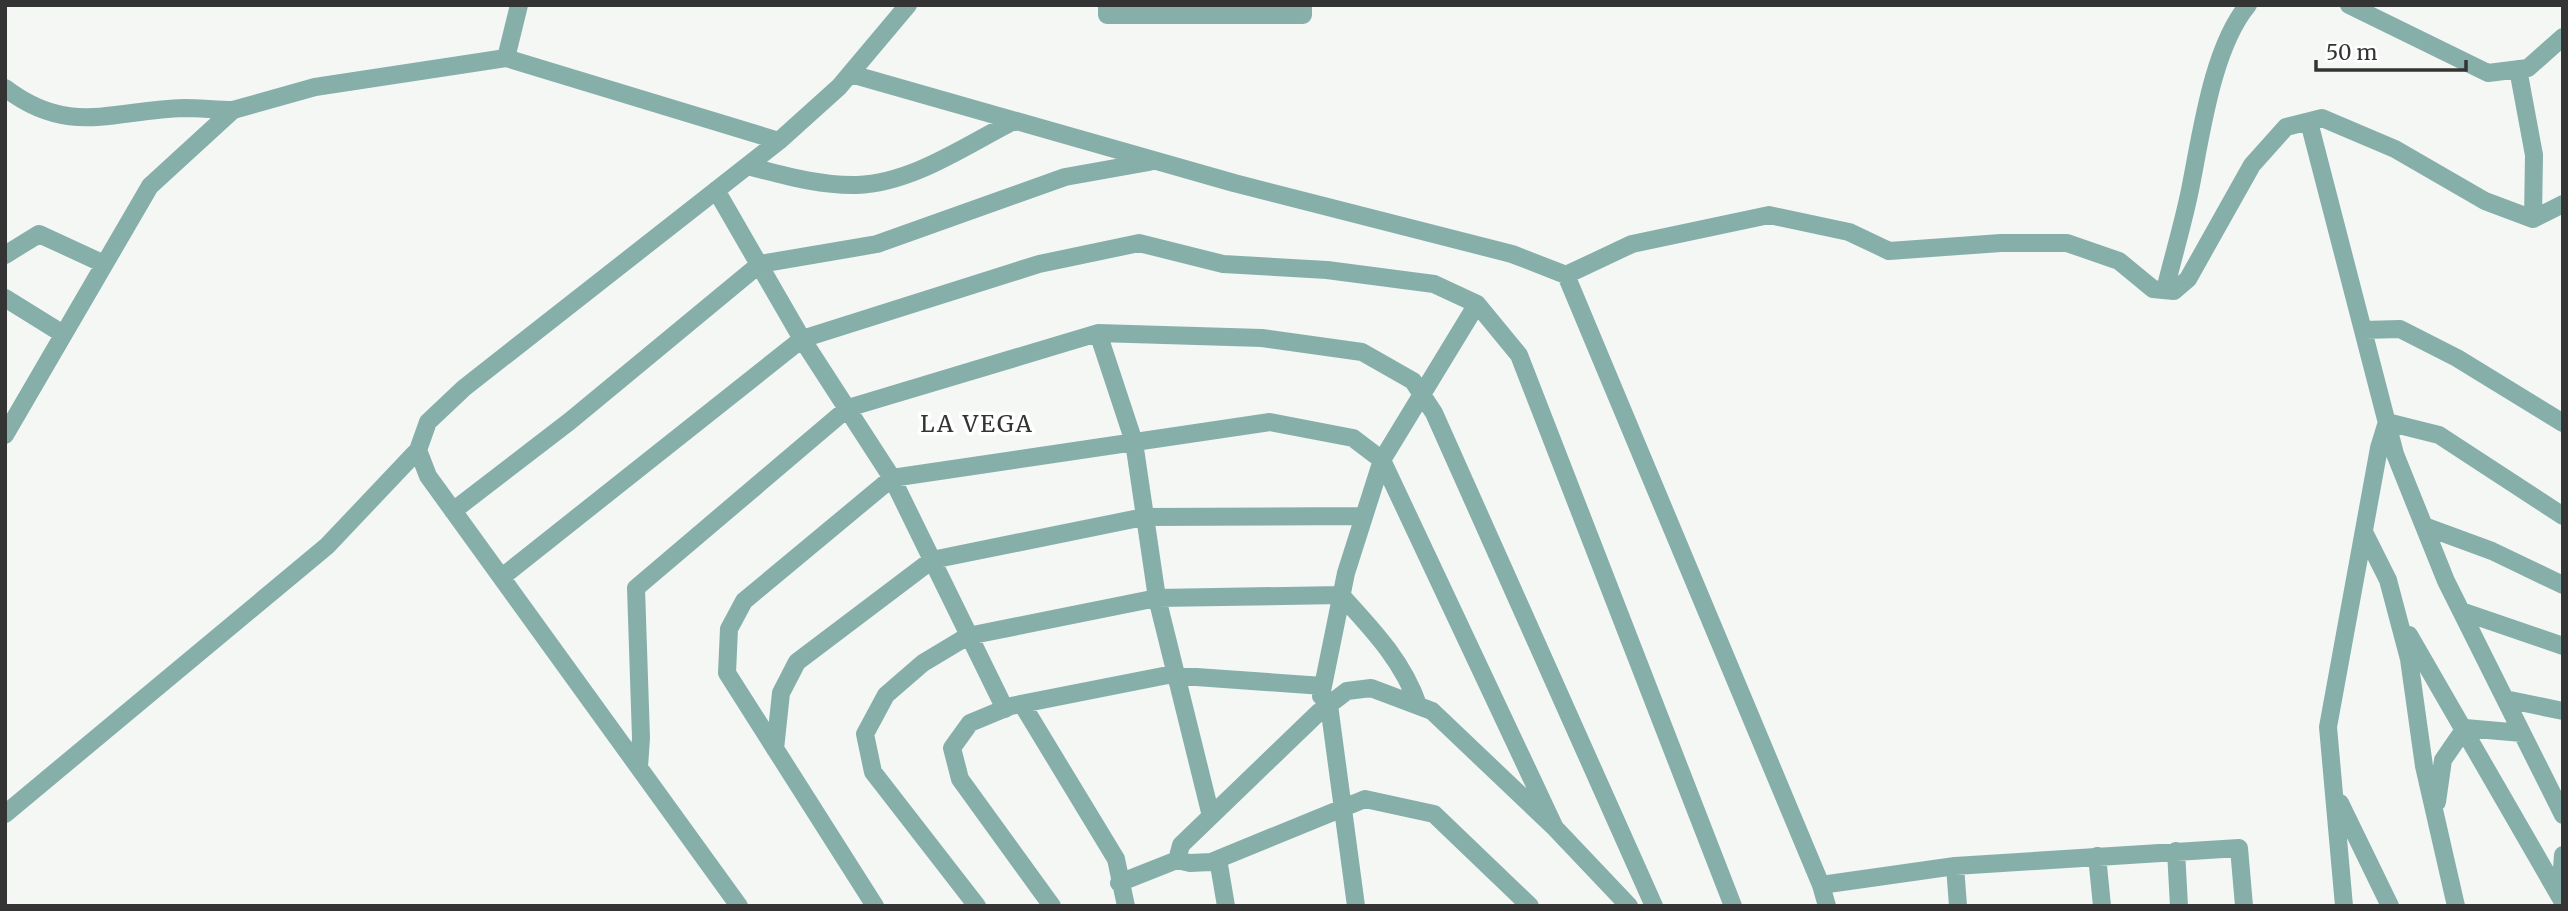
<svg xmlns="http://www.w3.org/2000/svg" width="2568" height="911" font-family="Merriweather,serif">
<style>
.lines{fill:none;stroke-linecap:round;stroke-linejoin:round}
.minor{stroke:#86afaa;stroke-width:18}
.labels{text-anchor:middle;stroke-width:7;stroke-linejoin:round;paint-order:stroke}
.quarter-label{font-size:23px;letter-spacing:2px;fill:#333433;stroke:#fff}
</style>
<rect width="100%" height="100%" fill="#f4f7f4"/>
<g class="lines">
<!-- minor -->
<path class="minor" d="M1107,5V15H1303V5
M2349,5L2488,73L2528,68L2563,37
M506,58L519,5
M2518,69L2534,155L2533,219
M851,74L1234,183L1512,254L1566,275L1821,885L1955,866L2239,848L2244,906
M5,88C69,137 113,110 184,108C200,108 217,110 233,110
M2309,122L2395,454L2446,581L2563,815
M747,166C783,175 819,186 857,185C913,183 966,145 1014,121
M716,190L802,339L892,478L1005,709
M5,255L39,234L104,264
M1566,275L1632,244L1769,215L1849,232L1889,251L2001,243H2067L2119,261L2153,289L2174,291L2188,279L2252,165L2286,127L2322,118L2395,149L2485,201L2533,219L2563,204
M2165,290C2173,257 2183,224 2190,190C2201,136 2212,48 2248,5
M5,298L63,334
M2364,330L2400,329L2457,358L2563,423
M1098,333L1134,442L1157,598L1211,816
M5,435L150,186L233,110L315,87L506,58L779,141
M453,511L570,421L760,264L877,244L1065,177L1149,162
M2424,526L2492,551L2563,585
M2364,532L2388,580L2409,659L2424,766L2456,906
M502,577L802,339L1039,264L1139,243L1223,264L1327,270L1434,284L1477,304L1519,355L1733,906
M2461,611L2563,646
M2409,635L2563,902
M1321,696L1346,573L1382,460L1477,304
M2505,699L2563,711
M1022,704L1116,859L1126,906
M1329,705L1356,906
M775,749L781,693L797,662L932,560L1144,517L1364,516
M639,767L641,738L636,588L848,408L1098,333L1262,338L1362,352L1413,381L1434,413L1654,906
M2437,802L2443,760L2465,728L2522,733
M2340,803L2390,906
M5,814L327,546L418,450
M2176,851L2179,906
M2097,856L2102,906
M1218,859L1226,906
M1955,866L1958,906
M1119,883L1177,860
M1821,885L1827,906
M2560,897L2563,855
M739,906L428,476L418,450L428,422L464,388L779,141L839,87L908,5
M875,906L727,673L729,629L744,601L892,478L1270,422L1353,438L1382,460L1555,828
M977,906L873,772L865,734L886,695L923,663L968,636L1157,598L1341,595C1372,629 1403,661 1418,705
M1052,906L960,779L952,748L970,723L1011,706L1168,675L1323,686
M1530,906L1434,814L1365,799L1211,862L1190,863L1177,860L1181,845L1318,713L1347,691L1371,688L1432,711L1555,828L1629,906
M2344,906L2328,727L2379,448L2387,422L2439,435L2563,516"/>
</g>
<g class="labels">
<!-- quarter labels -->
<g class="quarter-label">
<text x="977" y="432">LA VEGA</text>
</g>
</g>
<!-- border -->
<rect width="2568" height="911" fill="none" stroke="#333433" stroke-width="14"/>
<!-- scale -->
<path d="M2316 60v10h150v-10" fill="none" stroke="#333433" stroke-width="3.5"/>
<text x="2326" y="60" font-size="21" fill="#333433" stroke="#ffffff" stroke-width="5" paint-order="stroke">50 m</text>
</svg>
